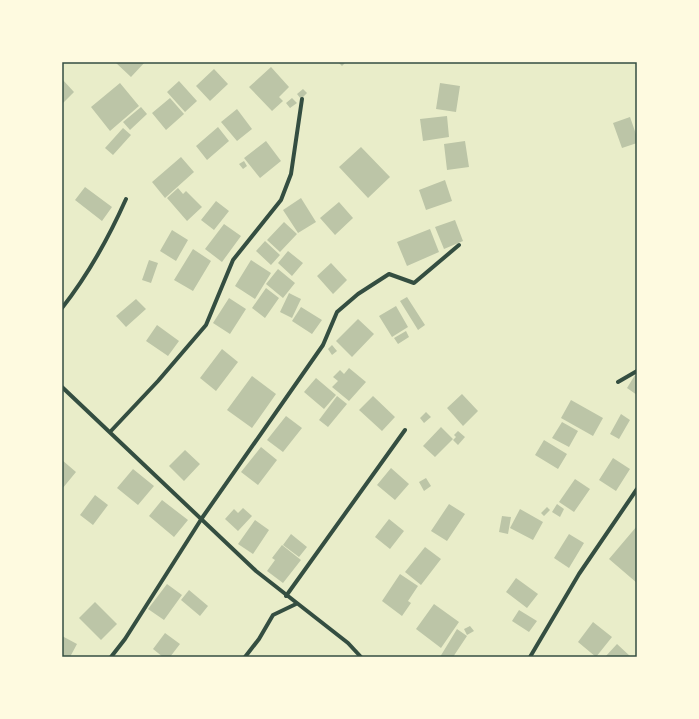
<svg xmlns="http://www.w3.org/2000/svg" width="699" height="719" font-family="Merriweather,serif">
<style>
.building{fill:#bcc5a7}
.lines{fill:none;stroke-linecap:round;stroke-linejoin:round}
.minor{stroke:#344e41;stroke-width:4}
.neatline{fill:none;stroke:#344e41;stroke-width:1.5}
</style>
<rect width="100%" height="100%" fill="#e9edc9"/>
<!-- building -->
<path class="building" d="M115,62H145L131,77Z
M338,62H346L342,66Z
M271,67L289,87L279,97L283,101L272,111L249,87Z
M214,69L228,84L210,101L196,86Z
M62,79L74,92L62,104Z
M179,81L197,101L185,112L167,92Z
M120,83L139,106L110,131L91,107Z
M440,83L460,86L456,112L436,109Z
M303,89L307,93L301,99L297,94Z
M170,98L184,114L166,130L152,113Z
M292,98L297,103L290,108L286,103Z
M141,107L147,114L130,130L123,122Z
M237,109L252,129L237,141L221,122Z
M447,116L449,137L423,141L420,119Z
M630,117L637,137V143L622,148L613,123Z
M218,127L229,141L207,160L196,146Z
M123,128L131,135L113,155L105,148Z
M266,141L281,161L260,178L244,158Z
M465,141L469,167L447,170L444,144Z
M361,147L390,177L368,198L339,167Z
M181,157L194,172L165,198L152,182Z
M244,161L247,166L243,169L239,164Z
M445,180L452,201L426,210L419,190Z
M85,187L112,207L102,221L75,200Z
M178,188L183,194L186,191L202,207L187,221L167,198Z
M301,198L316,222L298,233L283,210Z
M216,201L229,211L214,230L201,220Z
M339,202L353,218L335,235L320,218Z
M455,220L463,241L444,249L435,227Z
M284,222L297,234L280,252L267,240Z
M224,224L241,236L222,262L205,249Z
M430,229L439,252L407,266L397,242Z
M172,230L188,240L176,261L160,251Z
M265,241L280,255L271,265L256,251Z
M193,249L211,261L193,291L174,280Z
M288,251L303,263L292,276L278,263Z
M149,260L158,263L151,283L142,280Z
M251,260L271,273L255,299L235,286Z
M331,263L347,280L333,294L317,276Z
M278,269L295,283L283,298L266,284Z
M266,288L279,298L265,318L252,308Z
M289,293L301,299L292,318L280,312Z
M407,297L425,325L418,330L400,301Z
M229,298L246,309L230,334L213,323Z
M136,299L146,309L126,327L116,316Z
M396,306L408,327L392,337L379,316Z
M301,307L322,320L312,334L292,321Z
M358,319L374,334L352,357L336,341Z
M157,325L179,341L168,356L146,341Z
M406,331L409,337L398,344L394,338Z
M332,345L337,351L332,355L328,349Z
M222,349L238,362L216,391L200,378Z
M349,368L366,382L349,401L332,387L338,381L333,377L340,370L344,374Z
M635,375L637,377V395L627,388Z
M252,376L276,394L252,428L227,410Z
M316,378L336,395L324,409L304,392Z
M462,394L478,411L463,426L447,408Z
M337,396L347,404L328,427L319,420Z
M373,396L395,417L382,431L359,410Z
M571,400L603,418L593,436L561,418Z
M426,412L431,417L424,423L420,418Z
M621,414L630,420L619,439L610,434Z
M286,416L302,428L283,452L267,440Z
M562,422L578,431L569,447L552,438Z
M441,427L453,439L435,457L423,446Z
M458,431L465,437L458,445L453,440L456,437L454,435Z
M544,440L567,454L558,469L535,455Z
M261,447L277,460L258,485L241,472Z
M185,450L200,464L184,481L169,466Z
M613,458L630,469L616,491L599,480Z
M62,460L76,472L62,489Z
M391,468L409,484L395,500L377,485Z
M133,469L154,486L138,505L117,488Z
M426,478L431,486L424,491L419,482Z
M575,479L590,489L574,512L559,502Z
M95,495L108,505L93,525L80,515Z
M162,500L188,520L174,537L149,516Z
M449,504L465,514L447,541L431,531Z
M557,504L564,509L560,517L552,512Z
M547,507L550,510L544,516L541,513Z
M243,508L252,516L238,531L225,519L234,509L238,513Z
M520,509L543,522L533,540L510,528Z
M502,516L511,517L508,534L499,532Z
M389,519L404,531L390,549L375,537Z
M255,520L269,530L253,554L238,544Z
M637,526V583L609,559Z
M291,534L307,547L299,557L283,545Z
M569,534L584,543L569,568L554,558Z
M282,545L301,560L283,583L267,571L275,560L272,558Z
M425,547L441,559L421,585L405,572Z
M400,574L418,586L408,601L411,603L402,616L382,601Z
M516,578L538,594L527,608L506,592Z
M167,584L182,595L164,620L148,609Z
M189,590L208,606L200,616L181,600Z
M95,602L117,624L101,640L79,618Z
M434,604L459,622L441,648L416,629Z
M519,610L537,621L529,632L512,621Z
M593,622L612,637L596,657L578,642Z
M470,626L474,631L467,635L464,629Z
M457,629L467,636L453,657H440Z
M165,633L180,644L170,657H163L153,649Z
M62,636L77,644L70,657H62Z
M617,644L631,657H605Z"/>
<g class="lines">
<!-- minor -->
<path class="minor" d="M62,308C88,275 109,237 126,199
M618,382L637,371
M62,387L256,571L348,643L361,657
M110,432L158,381L206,325L233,260L281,200L291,174L302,99
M286,596L405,430
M111,657L125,639L202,518L323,345L337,312L358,294L389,274L414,283L459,245
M245,657L259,639L273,615L296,604
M530,657L579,574L637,489"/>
</g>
<!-- border -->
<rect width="699" height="719" fill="none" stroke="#fefae0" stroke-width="126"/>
<rect x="63" y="63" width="573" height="593" class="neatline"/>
</svg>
